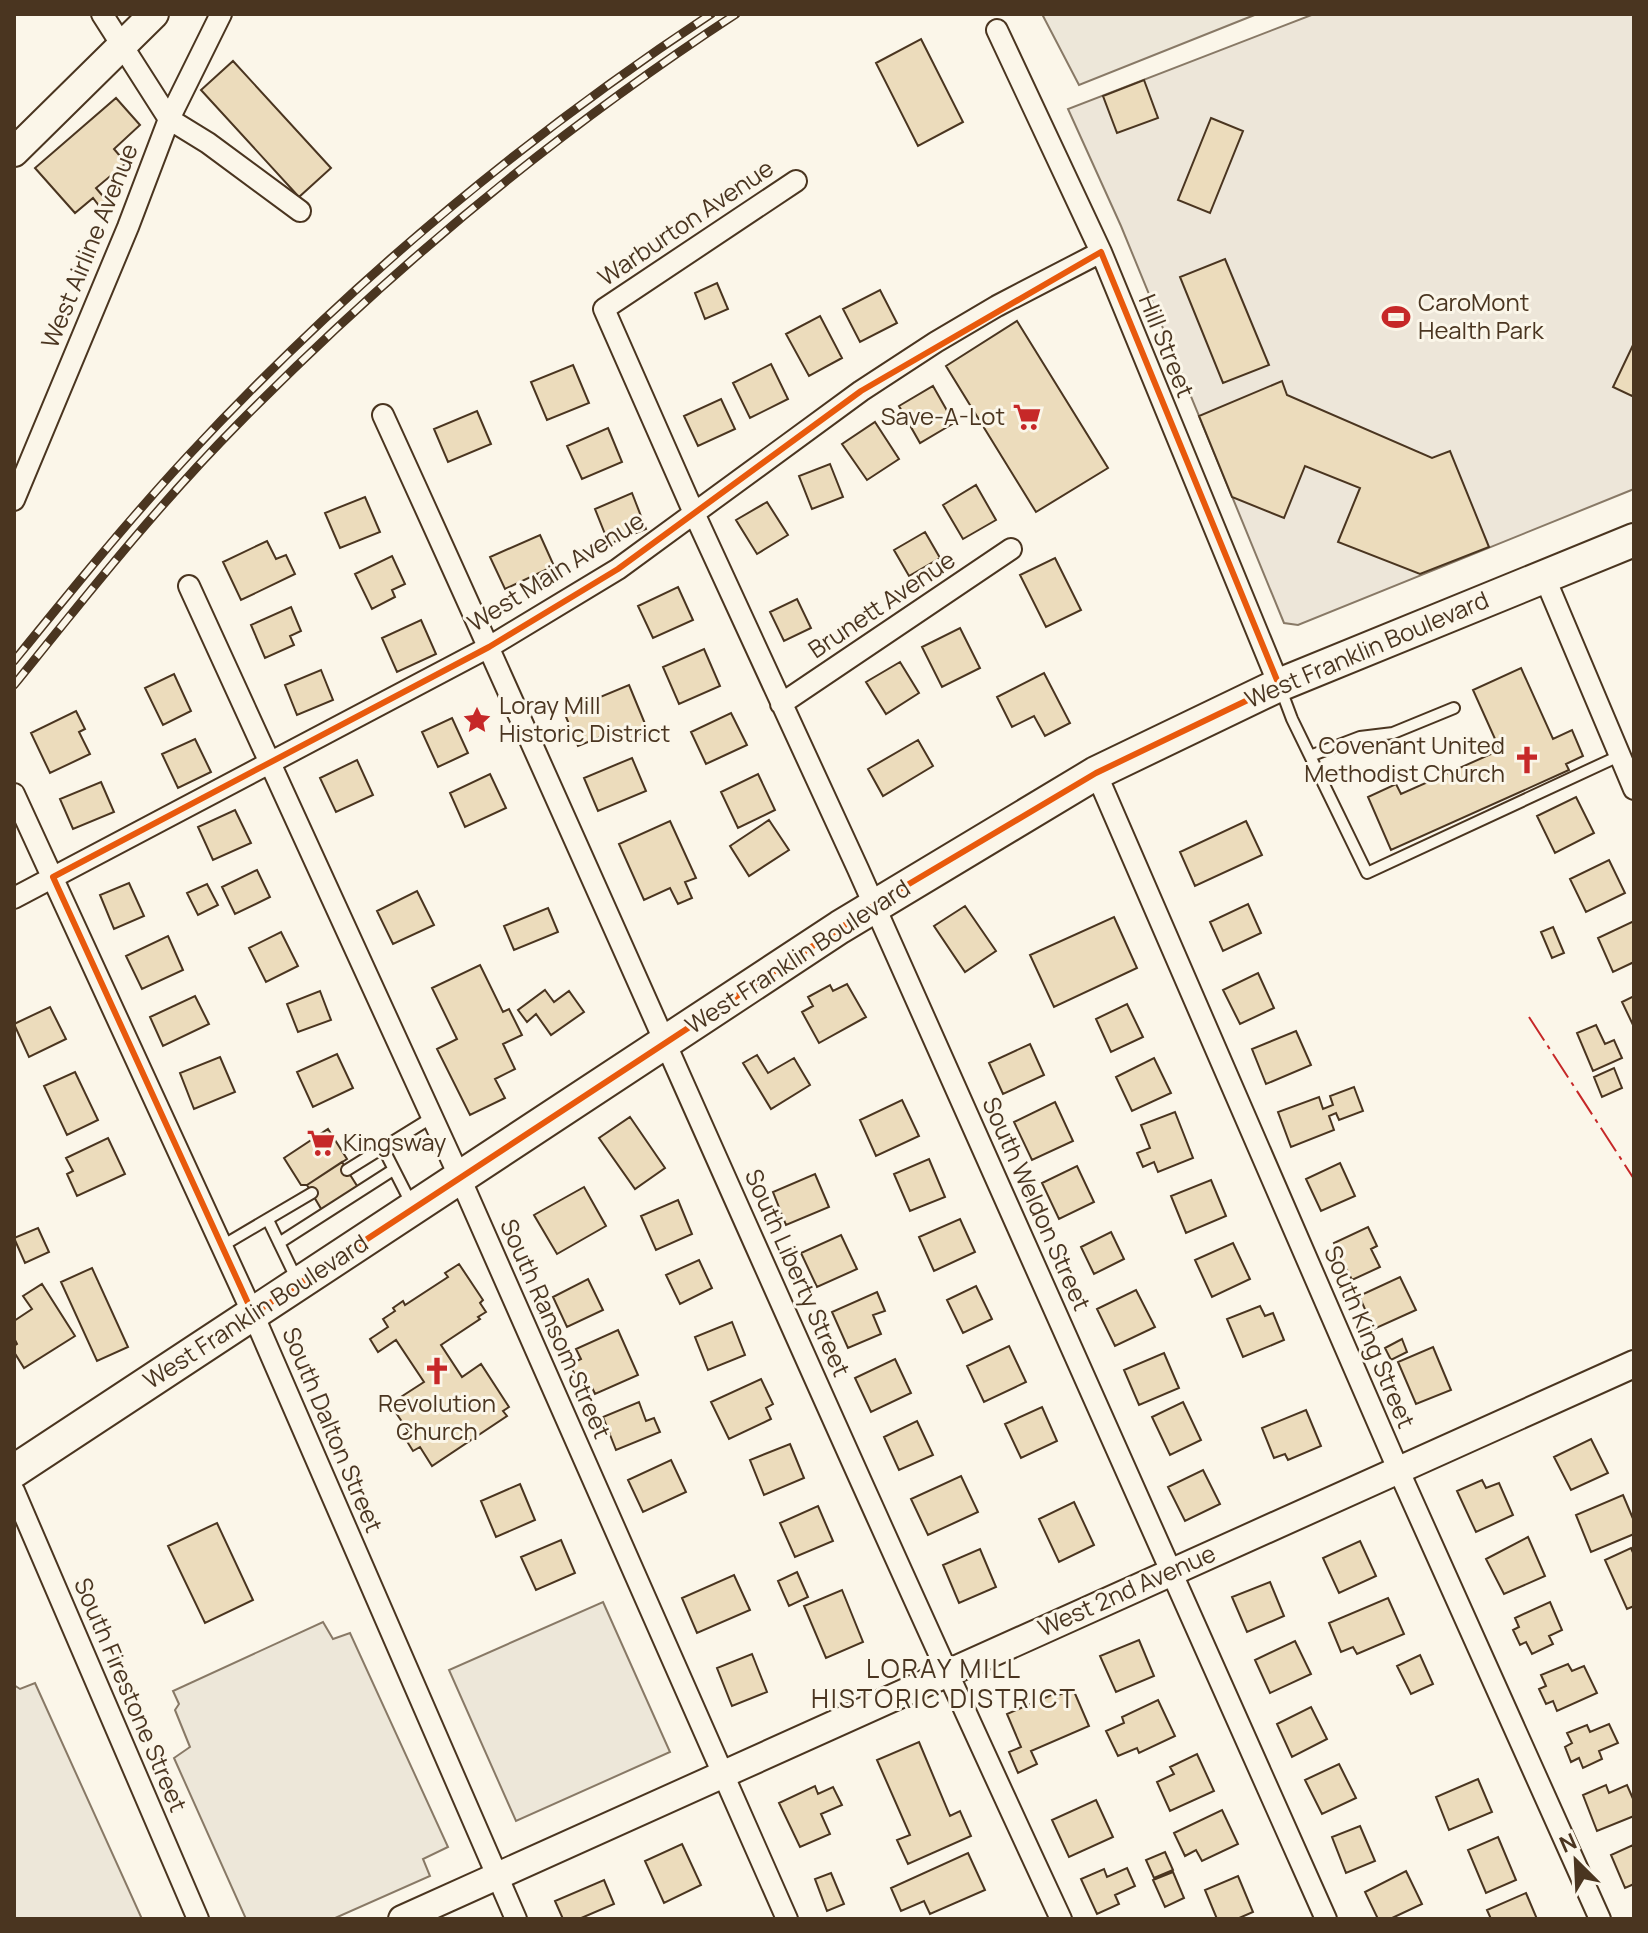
<svg xmlns="http://www.w3.org/2000/svg" width="1648" height="1933" font-family="Manrope,sans-serif">
<style>
.green{fill:#ede6d9;stroke:#887966;stroke-width:2}
.parking{fill:#ede7d9;stroke:#887966;stroke-width:2}
.building{fill:#ecdcbc;stroke:#4a3520;stroke-width:2}
.lines{fill:none;stroke-linecap:round;stroke-linejoin:round}
.service-casing{stroke:#4a3520;stroke-width:14}
.minor-casing{stroke:#4a3520;stroke-width:24}
.tertiary-casing{stroke:#4a3520;stroke-width:30}
.secondary-casing{stroke:#4a3520;stroke-width:32}
.primary-casing{stroke:#4a3520;stroke-width:36}
.service{stroke:#fbf6e9;stroke-width:10}
.minor{stroke:#fbf6e9;stroke-width:20}
.tertiary{stroke:#fbf6e9;stroke-width:26}
.secondary{stroke:#fbf6e9;stroke-width:28}
.primary{stroke:#fbf6e9;stroke-width:32}
.rail-casing{stroke:#4a3520;stroke-width:9}
.rail{stroke:#fbf6e9;stroke-width:6;stroke-dasharray:18;stroke-linecap:butt}
.power{stroke:#c62828;stroke-width:2;stroke-dasharray:28 6 4 6;stroke-linecap:butt}
.marked{fill:none;stroke:#e8590c;stroke-width:6;stroke-linejoin:round}
.labels{text-anchor:middle;stroke-width:6;stroke-linejoin:round;paint-order:stroke}
.street-label{font-size:24px;fill:#4a3520;stroke:#fbf6e9}
.poi-label{font-size:24px;fill:#4a3520;stroke:#fbf6e9;text-anchor:start}
.neighbourhood-label{font-size:26px;letter-spacing:2px;fill:#4a3520;stroke:#fbf6e9}
</style>
<rect width="100%" height="100%" fill="#fbf6e9"/>
<!-- green -->
<path class="green" d="M1314,14H1634V489L1298,625L1284,623L1121,226L1068,109Z"/>
<!-- parking -->
<path class="parking" d="M1042,14H1257L1079,85Z
M603,1602L670,1752L516,1821L449,1670Z
M323,1622L333,1639L350,1633L448,1847L423,1859L430,1876L333,1919H246L174,1758L190,1747L175,1710L179,1704L173,1691Z
M35,1683L142,1919H14V1685L20,1689Z"/>
<!-- building -->
<path class="building" d="M921,39L963,122L918,146L876,63Z
M233,61L331,168L299,197L201,90Z
M1144,80L1158,118L1117,133L1103,96Z
M116,98L140,125L114,149L126,163L96,188L107,201L100,207L93,198L75,213L35,168Z
M1211,118L1243,131L1210,213L1178,200Z
M1225,259L1269,365L1223,383L1180,277Z
M717,283L728,309L705,319L695,293Z
M880,290L897,323L860,342L843,309Z
M820,316L842,358L809,376L786,334Z
M1017,321L1108,468L1036,512L946,366Z
M1634,343V393L1632,396L1613,387Z
M771,364L788,399L750,418L733,383Z
M573,365L589,403L547,420L531,382Z
M1282,381L1287,395L1432,458L1450,451L1489,547L1420,574L1338,542L1360,488L1305,466L1284,518L1232,497L1199,416Z
M933,386L954,423L920,443L899,406Z
M721,399L735,429L698,446L684,416Z
M477,411L491,444L448,462L434,429Z
M875,422L899,459L867,480L842,444Z
M608,428L622,462L582,479L567,446Z
M830,464L843,497L812,509L799,476Z
M976,485L996,520L963,539L943,505Z
M632,493L646,529L609,544L595,509Z
M365,497L380,532L340,548L325,513Z
M767,502L788,535L757,554L736,520Z
M925,532L940,558L909,576L894,550Z
M540,535L554,566L505,589L490,557Z
M267,541L276,559L286,555L295,574L241,600L223,562Z
M392,556L405,584L392,590L395,597L372,609L355,574Z
M1055,558L1081,610L1046,627L1020,575Z
M678,587L693,620L653,638L638,606Z
M797,599L811,628L784,641L770,612Z
M291,607L301,631L290,636L294,645L265,658L251,625Z
M421,620L436,654L397,672L382,638Z
M960,628L980,668L942,687L922,647Z
M704,649L720,686L679,704L663,667Z
M900,662L919,693L886,714L866,682Z
M1521,668L1553,739L1572,730L1583,756L1566,764L1569,770L1391,850L1368,797L1396,784L1401,794L1500,750L1473,690Z
M321,670L333,700L297,715L285,685Z
M1044,673L1070,723L1045,736L1034,716L1012,727L997,697Z
M174,674L191,711L163,725L145,688Z
M629,685L648,731L628,739L623,728L578,746L564,712Z
M76,711L85,729L79,732L90,754L50,773L31,733Z
M731,713L747,745L706,764L691,732Z
M452,718L468,753L438,767L422,732Z
M195,739L211,772L178,788L162,754Z
M918,740L933,766L883,796L868,769Z
M632,758L646,791L598,811L584,778Z
M357,760L373,795L336,812L320,778Z
M490,774L506,808L465,827L450,793Z
M758,774L775,810L738,828L721,792Z
M101,782L114,812L73,829L60,799Z
M1576,797L1594,833L1555,853L1537,816Z
M235,810L251,843L213,860L198,827Z
M769,820L789,850L749,876L730,846Z
M670,821L696,878L685,882L692,898L678,904L670,888L644,900L619,844Z
M1246,821L1262,855L1195,886L1180,852Z
M1609,860L1625,893L1586,912L1570,879Z
M257,870L270,897L235,914L222,887Z
M129,883L144,916L114,929L100,895Z
M207,884L218,905L198,915L187,893Z
M417,891L434,925L393,944L377,911Z
M1248,904L1261,933L1223,951L1210,922Z
M965,906L996,951L965,972L934,926Z
M548,908L558,932L514,950L504,926Z
M1114,917L1137,968L1054,1007L1030,955Z
M1634,921V962L1613,972L1598,938Z
M1553,927L1564,953L1552,958L1541,932Z
M281,932L298,966L266,982L249,948Z
M168,936L183,970L142,989L126,956Z
M480,965L503,1012L509,1009L522,1035L503,1044L515,1069L495,1079L505,1098L470,1115L437,1049L457,1039L432,988Z
M1258,973L1274,1008L1240,1024L1223,990Z
M847,984L866,1017L819,1043L802,1012L813,1006L808,997L830,985L833,991Z
M545,990L554,1002L569,991L584,1012L551,1035L536,1014L527,1022L518,1010Z
M320,991L331,1020L298,1032L287,1004Z
M195,996L209,1024L163,1046L150,1017Z
M1634,996V1027L1622,1002Z
M1127,1004L1143,1037L1111,1052L1096,1019Z
M50,1007L66,1039L29,1057L14,1024Z
M1596,1025L1605,1044L1614,1040L1622,1058L1593,1071L1577,1033Z
M1296,1031L1311,1065L1266,1084L1252,1049Z
M1030,1044L1044,1075L1003,1094L989,1063Z
M337,1054L353,1088L313,1107L297,1072Z
M757,1055L768,1073L794,1058L810,1085L771,1109L743,1063Z
M220,1057L235,1092L194,1109L180,1073Z
M1154,1058L1171,1093L1132,1111L1116,1077Z
M1614,1068L1622,1088L1602,1097L1594,1077Z
M75,1072L98,1120L67,1135L44,1086Z
M1354,1087L1363,1111L1339,1120L1336,1113L1329,1116L1334,1130L1291,1147L1278,1112L1319,1097L1323,1109L1333,1105L1330,1096Z
M902,1100L919,1136L876,1156L860,1120Z
M1055,1102L1073,1141L1032,1160L1014,1122Z
M1175,1112L1193,1158L1158,1172L1154,1162L1143,1167L1137,1153L1150,1148L1141,1125Z
M630,1117L665,1168L635,1189L599,1138Z
M328,1129L347,1159L307,1185H301L284,1158Z
M108,1138L125,1174L77,1196L67,1174L73,1171L66,1158Z
M929,1159L945,1197L910,1211L894,1174Z
M342,1162L359,1189L323,1212L307,1185Z
M1340,1163L1355,1196L1321,1211L1306,1179Z
M1077,1166L1094,1202L1059,1219L1042,1183Z
M815,1174L829,1207L786,1225L773,1192Z
M1211,1180L1226,1216L1186,1233L1171,1196Z
M584,1187L606,1226L557,1254L534,1215Z
M678,1200L692,1234L656,1250L641,1216Z
M960,1219L975,1252L934,1271L919,1237Z
M1368,1227L1377,1246L1371,1249L1380,1267L1352,1280L1334,1243Z
M38,1228L49,1252L25,1263L14,1238Z
M1111,1232L1124,1259L1094,1274L1081,1247Z
M841,1235L857,1269L817,1287L801,1253Z
M1233,1243L1250,1279L1212,1297L1195,1260Z
M699,1260L712,1288L680,1304L666,1275Z
M459,1264L483,1300L480,1303L486,1312L478,1317L480,1319L441,1345L462,1377L481,1364L509,1407L503,1411L507,1416L432,1466L420,1447L413,1451L403,1435L409,1432L390,1404L424,1382L396,1340L378,1352L370,1339L388,1327L383,1319L395,1311L393,1308L403,1301L405,1305L448,1277L445,1273Z
M92,1268L128,1347L97,1361L61,1282Z
M1400,1277L1416,1310L1374,1329L1359,1296Z
M588,1279L603,1310L567,1327L553,1297Z
M42,1284L75,1336L24,1368L14,1352V1346L17,1344L14,1338V1321L32,1309L23,1296Z
M976,1286L992,1319L963,1333L947,1300Z
M1136,1290L1155,1327L1115,1346L1097,1309Z
M877,1292L885,1311L873,1315L881,1334L848,1348L832,1312Z
M1260,1306L1265,1316L1273,1313L1284,1340L1243,1357L1227,1319Z
M732,1322L745,1355L708,1370L695,1337Z
M618,1330L638,1375L595,1394L591,1385L581,1389L570,1364L581,1359L576,1349Z
M1402,1339L1407,1352L1391,1360L1385,1348Z
M1009,1346L1026,1382L984,1402L967,1366Z
M1433,1347L1451,1390L1416,1404L1398,1362Z
M1164,1353L1179,1388L1139,1405L1124,1370Z
M895,1359L911,1393L871,1412L855,1378Z
M761,1379L773,1404L766,1408L771,1419L729,1439L711,1402Z
M639,1402L646,1421L654,1418L660,1432L616,1450L603,1417Z
M1183,1402L1201,1440L1170,1455L1152,1417Z
M1042,1407L1057,1441L1021,1458L1005,1424Z
M1306,1410L1321,1446L1288,1460L1285,1454L1274,1458L1262,1428Z
M917,1421L933,1455L899,1470L884,1437Z
M1591,1439L1608,1473L1571,1490L1554,1457Z
M790,1444L804,1478L764,1495L750,1460Z
M671,1460L686,1492L643,1512L628,1480Z
M1203,1470L1220,1504L1185,1521L1168,1487Z
M961,1476L978,1512L928,1535L911,1499Z
M1482,1480L1486,1488L1499,1483L1513,1515L1476,1532L1457,1491Z
M520,1484L535,1520L496,1537L481,1501Z
M1623,1495L1634,1521V1534L1591,1552L1576,1515Z
M1074,1502L1094,1545L1059,1562L1039,1519Z
M818,1506L833,1541L795,1557L780,1523Z
M217,1523L253,1600L205,1623L168,1546Z
M1528,1537L1545,1576L1504,1594L1486,1559Z
M561,1540L575,1573L536,1590L521,1557Z
M1360,1541L1376,1576L1339,1593L1323,1558Z
M1631,1548L1634,1555V1606L1627,1609L1605,1560Z
M980,1549L996,1587L959,1603L943,1565Z
M797,1572L808,1597L789,1606L778,1581Z
M734,1575L750,1610L697,1633L682,1598Z
M1270,1582L1284,1616L1247,1632L1232,1597Z
M842,1590L863,1642L826,1658L804,1606Z
M1388,1598L1404,1634L1357,1654L1353,1647L1341,1652L1329,1623Z
M1550,1602L1562,1630L1549,1636L1553,1644L1532,1654L1526,1642L1520,1645L1513,1630L1519,1627L1515,1618Z
M1139,1640L1154,1676L1116,1692L1100,1656Z
M1295,1641L1311,1674L1270,1693L1255,1660Z
M752,1654L767,1692L732,1706L717,1668Z
M1420,1655L1433,1684L1411,1694L1397,1666Z
M1568,1664L1572,1671L1584,1666L1597,1693L1557,1711L1553,1701L1546,1704L1539,1689L1546,1686L1541,1675Z
M1073,1689L1089,1726L1031,1751L1037,1764L1018,1773L1009,1752L1021,1747L1007,1714L1056,1693L1057,1696Z
M1158,1700L1175,1736L1139,1753L1137,1748L1118,1756L1106,1731L1124,1723L1122,1717Z
M1311,1707L1327,1739L1292,1757L1277,1724Z
M1609,1724L1618,1743L1599,1751L1602,1759L1583,1768L1579,1758L1571,1762L1565,1747L1572,1743L1567,1733L1587,1725L1590,1732Z
M919,1742L950,1816L960,1811L971,1836L908,1864L897,1840L910,1835L877,1760Z
M1197,1754L1214,1791L1170,1811L1157,1782L1174,1774L1170,1767Z
M1339,1764L1356,1798L1322,1814L1305,1780Z
M1478,1779L1492,1812L1449,1830L1436,1797Z
M1606,1785L1609,1793L1627,1785L1634,1801V1816L1597,1831L1583,1795Z
M815,1786L818,1794L833,1787L842,1805L821,1814L830,1834L800,1847L779,1803Z
M1096,1800L1113,1837L1069,1857L1052,1820Z
M1222,1810L1238,1844L1202,1861L1196,1850L1185,1856L1174,1833Z
M1360,1826L1375,1861L1346,1873L1332,1837Z
M1498,1837L1516,1880L1486,1893L1468,1850Z
M682,1844L701,1885L664,1903L645,1861Z
M1633,1845L1634,1884L1625,1888L1611,1855Z
M1165,1852L1173,1870L1154,1878L1146,1860Z
M968,1853L985,1890L930,1914L924,1901L901,1911L891,1888Z
M1127,1868L1135,1886L1115,1895L1119,1904L1097,1914L1081,1879L1104,1869L1107,1877Z
M1406,1871L1422,1904L1390,1919H1378L1365,1892Z
M1173,1872L1184,1898L1165,1907L1153,1880Z
M831,1873L844,1904L827,1911L815,1879Z
M1238,1876L1253,1912L1237,1919H1217L1205,1890Z
M604,1880L614,1904L579,1919H563L555,1901Z
M1526,1893L1537,1919H1491L1487,1910Z"/>
<g class="lines">
<defs>
<path id="service" d="M1280,687L1292,719L1367,873L1619,756
M1310,756L1360,737L1393,733L1454,708
M383,1148L411,1203
M347,1170L431,1118
M268,1220L296,1278
M279,1243L393,1170
M222,1246L312,1193"/>
<path id="minor" d="M102,14L169,119L208,143L300,211
M997,30L1101,252L1279,685
M796,181L604,309L694,513L858,869L1326,1919
M383,415C612,915 829,1421 1061,1919
M14,500L128,227L169,119L221,14
M1544,576L1634,789
M189,586L460,1178L787,1919
M781,704L1011,549
M1096,773L1398,1469L1600,1919
M14,794L253,1314L516,1919
M14,898L489,647L618,569L861,391L936,342L997,306L1101,252
M14,1491L198,1919"/>
<path id="tertiary" d="M402,1919L1634,1364"/>
<path id="secondary" d="M14,152L154,14"/>
<path id="primary" d="M14,1471L840,927L1096,773L1279,685L1634,540"/>
</defs>
<!-- service casing -->
<use href="#service" class="service-casing"/>
<!-- minor casing -->
<use href="#minor" class="minor-casing"/>
<!-- tertiary casing -->
<use href="#tertiary" class="tertiary-casing"/>
<!-- secondary casing -->
<use href="#secondary" class="secondary-casing"/>
<!-- primary casing -->
<use href="#primary" class="primary-casing"/>
<!-- service -->
<use href="#service" class="service"/>
<!-- minor -->
<use href="#minor" class="minor"/>
<!-- tertiary -->
<use href="#tertiary" class="tertiary"/>
<!-- secondary -->
<use href="#secondary" class="secondary"/>
<!-- primary -->
<use href="#primary" class="primary"/>
<defs>
<path id="rail" d="M14,661C70,592 126,523 186,458C342,290 520,140 711,14
M14,685C86,596 157,506 238,424C389,271 555,132 736,14"/>
</defs>
<!-- rail casing -->
<use href="#rail" class="rail-casing"/>
<!-- rail -->
<use href="#rail" class="rail"/>
<!-- power -->
<path class="power" d="M1529,1017L1634,1179"/>
</g>
<!-- marked area -->
<path class="marked" d="M1101,252L1279,685L1096,773L892,894L253,1314L53,877L489,647L618,569L861,391Z"/>
<!-- icons -->
<defs>
<symbol id="stadium-bare" viewBox="-9 -9 18 18"><path d="M0-5a6.5 5 0 1 0 0 10a6.5 5 0 1 0 0-10ZM-3.5-1.8h7v3.6h-7Z" fill="#c62828" stroke="#fbf6e9" stroke-width="2.5" paint-order="stroke"/></symbol>
<symbol id="supermarket-bare" viewBox="-9 -9 18 18"><path d="M-6-5.5h2.5l.6 2H6L4.5 2H-2.5L-4.4-4H-6ZM-1.5 3.2a1.3 1.3 0 1 0 .1 0ZM3 3.2a1.3 1.3 0 1 0 .1 0Z" fill="#c62828" stroke="#fbf6e9" stroke-width="2.5" paint-order="stroke"/></symbol>
<symbol id="sight-bare" viewBox="-9 -9 18 18"><path d="M0-6L1.8-2.2L6-1.7L2.9 1.2L3.7 5.4L0 3.3L-3.7 5.4L-2.9 1.2L-6-1.7L-1.8-2.2Z" fill="#c62828" stroke="#fbf6e9" stroke-width="2.5" paint-order="stroke"/></symbol>
<symbol id="church-bare" viewBox="-9 -9 18 18"><path d="M-1.2-6h2.4v3.5h3.3v2.4h-3.3V6h-2.4V-.1h-3.3v-2.4h3.3Z" fill="#c62828" stroke="#fbf6e9" stroke-width="2.5" paint-order="stroke"/></symbol>
</defs>
<g fill-rule="evenodd">
<use href="#stadium-bare" x="1376" y="297" width="40" height="40"/>
<use href="#supermarket-bare" x="1007" y="397" width="40" height="40"/>
<use href="#sight-bare" x="457" y="700" width="40" height="40"/>
<use href="#church-bare" x="1507" y="740" width="40" height="40"/>
<use href="#supermarket-bare" x="301" y="1123" width="40" height="40"/>
<use href="#church-bare" x="417" y="1351" width="40" height="40"/>
</g>
<g class="labels">
<!-- street labels -->
<g class="street-label">
<text transform="translate(686 223) rotate(-34)" y="8">Warburton Avenue</text>
<text transform="translate(90 246) rotate(-68)" y="8">West Airline Avenue</text>
<text transform="translate(1166 346) rotate(68)" y="8">Hill Street</text>
<text transform="translate(556 572) rotate(-32)" y="8">West Main Avenue</text>
<text transform="translate(882 605) rotate(-34)" y="8">Brunett Avenue</text>
<text transform="translate(1367 650) rotate(-23)" y="8">West Franklin Boulevard</text>
<text transform="translate(798 957) rotate(-33)" y="8">West Franklin Boulevard</text>
<text transform="translate(1036 1204) rotate(66)" y="8">South Weldon Street</text>
<text transform="translate(797 1273) rotate(66)" y="8">South Liberty Street</text>
<text transform="translate(256 1312) rotate(-33)" y="8">West Franklin Boulevard</text>
<text transform="translate(555 1329) rotate(66)" y="8">South Ransom Street</text>
<text transform="translate(1369 1337) rotate(67)" y="8">South King Street</text>
<text transform="translate(332 1430) rotate(67)" y="8">South Dalton Street</text>
<text transform="translate(1127 1591) rotate(-24)" y="8">West 2nd Avenue</text>
<text transform="translate(130 1695) rotate(67)" y="8">South Firestone Street</text>
</g>
<!-- poi labels -->
<g class="poi-label">
<text x="1418" y="311">CaroMont<tspan x="1418" dy="28">Health Park</tspan></text>
<text x="1005" y="425" text-anchor="end">Save-A-Lot</text>
<text x="499" y="714">Loray Mill<tspan x="499" dy="28">Historic District</tspan></text>
<text x="1505" y="754" text-anchor="end">Covenant United<tspan x="1505" dy="28">Methodist Church</tspan></text>
<text x="343" y="1151">Kingsway</text>
<text x="437" y="1412" text-anchor="middle">Revolution<tspan x="437" dy="28">Church</tspan></text>
</g>
<!-- neighbourhood labels -->
<g class="neighbourhood-label">
<text x="944" y="1678">LORAY MILL<tspan x="944" dy="30">HISTORIC DISTRICT</tspan></text>
</g>
</g>
<!-- border -->
<rect width="1648" height="1933" fill="none" stroke="#4a3520" stroke-width="32"/>
<!-- north arrow -->
<g transform="translate(1576 1861) rotate(336)" stroke="#fbf6e9" stroke-width="6" paint-order="stroke">
<path d="M0-6L14 30L0 20L-14 30Z" fill="#4a3520"/>
<text y="-12" font-size="22" font-weight="bold" text-anchor="middle" fill="#4a3520">N</text>
</g>
</svg>
